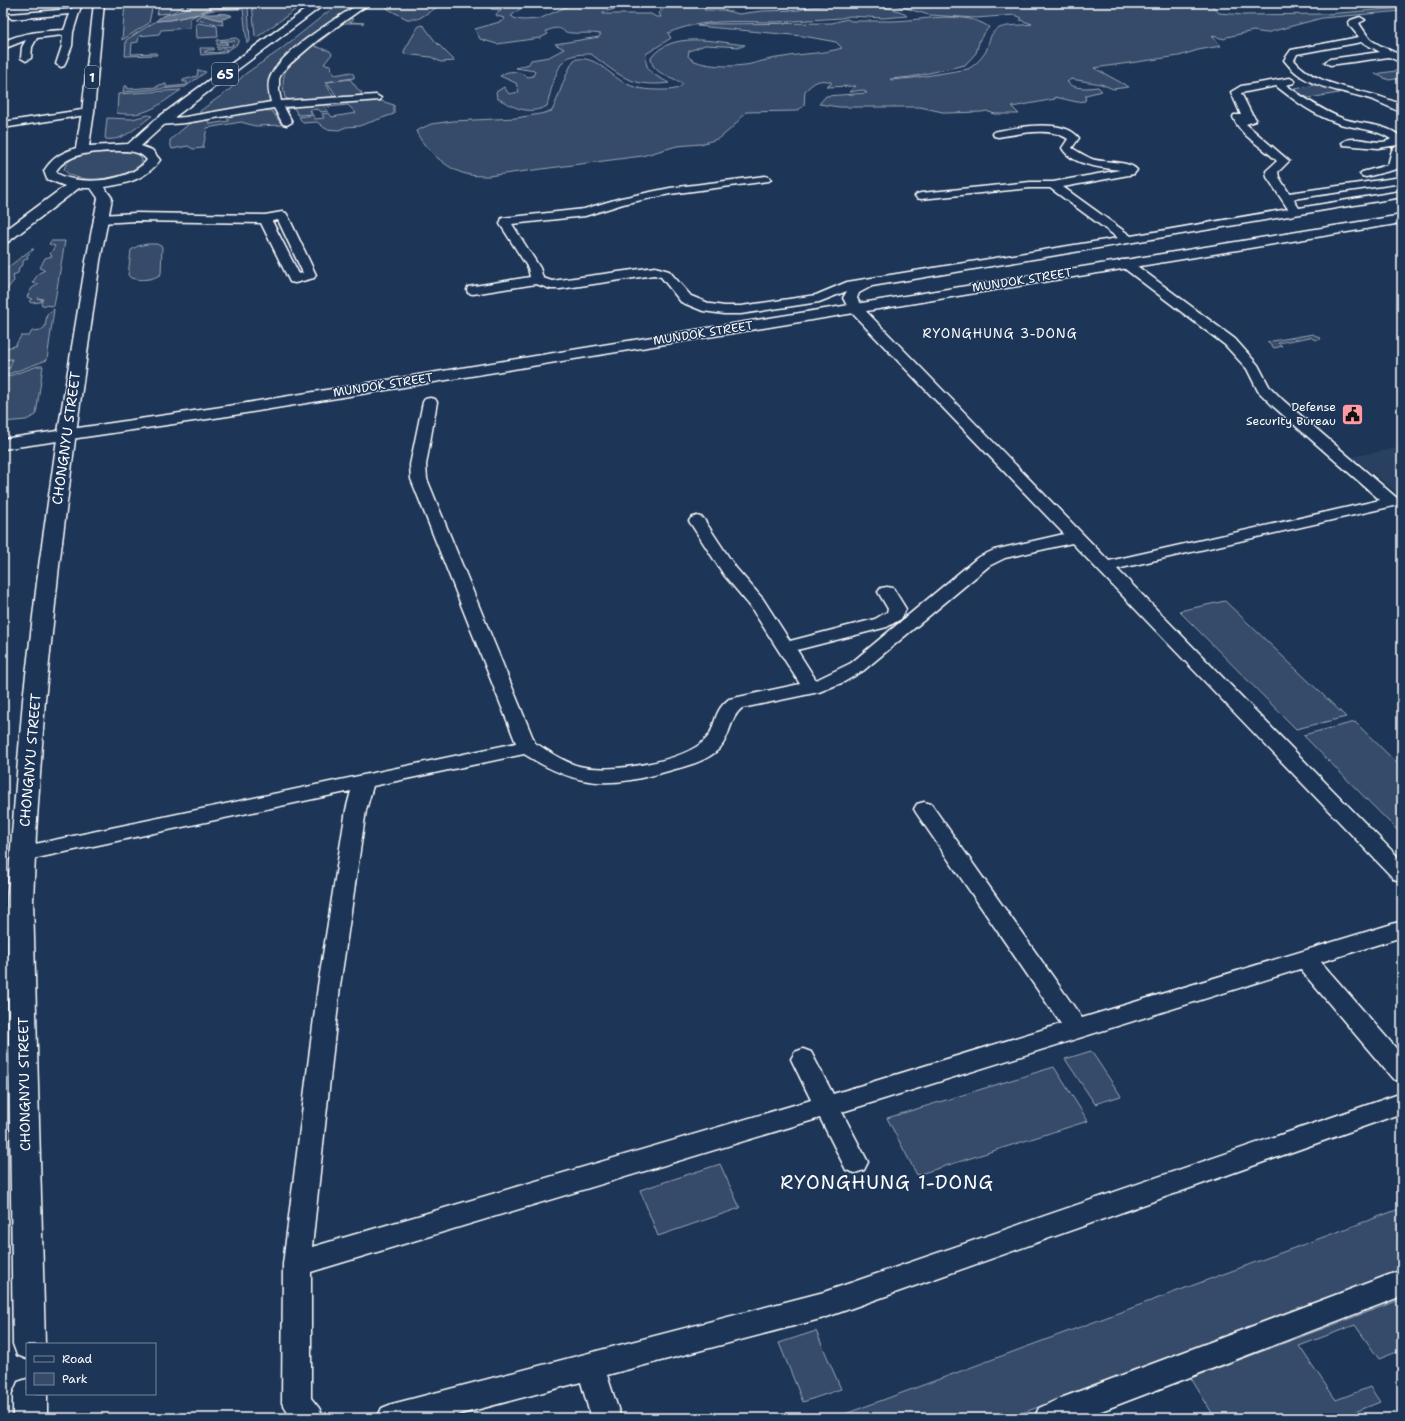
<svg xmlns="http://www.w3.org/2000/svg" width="1405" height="1421" font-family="'Shantell Sans',sans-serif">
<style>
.built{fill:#2a4161}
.green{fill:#364b69;stroke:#9aa5b4}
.water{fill:#617289;stroke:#a0aab8}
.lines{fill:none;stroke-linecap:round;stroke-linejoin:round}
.street-casing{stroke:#fff;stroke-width:3}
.secondary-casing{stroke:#fff;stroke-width:3}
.primary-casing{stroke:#fff;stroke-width:3}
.street{fill:#1d3557;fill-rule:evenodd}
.secondary{fill:#1d3557;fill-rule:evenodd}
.primary{fill:#1d3557;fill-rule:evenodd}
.labels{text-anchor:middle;stroke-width:3;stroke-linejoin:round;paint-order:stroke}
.far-street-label{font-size:12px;fill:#fff;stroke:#1d3557}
.far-poi-label{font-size:12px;fill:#fff;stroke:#1d3557;text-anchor:end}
.shield{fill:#1d3557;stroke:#bbc2cd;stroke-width:1}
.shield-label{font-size:13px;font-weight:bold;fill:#fff}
.far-quarter-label{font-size:13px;letter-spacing:1px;fill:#fff;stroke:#1d3557}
.street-label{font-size:14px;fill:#fff;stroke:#1d3557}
.near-quarter-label{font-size:19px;letter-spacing:1px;fill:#fff;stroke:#1d3557}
</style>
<rect width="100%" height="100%" fill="#1d3557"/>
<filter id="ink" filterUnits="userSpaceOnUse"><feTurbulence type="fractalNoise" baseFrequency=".025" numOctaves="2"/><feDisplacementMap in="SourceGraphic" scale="8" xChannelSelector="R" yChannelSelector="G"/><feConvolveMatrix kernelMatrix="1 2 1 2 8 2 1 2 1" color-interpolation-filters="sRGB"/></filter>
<g filter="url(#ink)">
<!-- built -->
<path class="built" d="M1402,447V496L1352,457Z"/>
<!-- green -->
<path class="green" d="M125,3H152L153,4L149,23L122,40Z
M160,3H180L185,5L172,13L157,14Z
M252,3H305L257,37L255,36Z
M339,3H359C340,17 273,59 268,80C266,88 272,96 268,104L200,114V111L229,90L245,74L280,50Z
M388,3H444L418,19H407L388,9L385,5Z
M486,3H532L524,6L511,16L516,19L524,20L539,19L575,3H640L603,12V14H651L656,17H661L659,13C663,10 666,6 670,5C678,1 699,1 706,7L704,10H723L739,14L762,11L800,10L809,7L866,3L892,9L902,12L907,16L883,18L850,16L841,18C820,19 798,21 777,22C740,22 703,18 668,33L671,38L646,54C644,72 655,75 669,83C631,88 619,75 591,54C583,54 573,54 566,59C556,66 550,94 547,106C528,116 513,107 497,98L496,92L504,87L509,94L519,92L516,83L500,76C509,69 519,71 528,77L533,76L535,71L516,68L529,64L531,60L549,57L564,49L555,44L599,37L601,34C591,32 581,34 571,33C559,32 564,24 546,31L548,34L540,38L497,44L480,39L475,29L503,21L504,18L497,16L496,14L502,10L491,9V7Z
M888,3H1210L1219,13L1243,15L1326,14L1402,8V11L1322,18L1266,33L1253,31L1227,37L1225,39L1212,36L1221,46L1198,50L1179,56L1094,68L1129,87L1113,89L1101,84L1071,79L1067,82C1075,90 1088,88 1098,87L1102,91L1086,95L1085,101L1077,102L1055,97V99L1012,107L1019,114H995L986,111L982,112L947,113L920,107H839L819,104L826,96L867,93L863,90L849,92L856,86L826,87L831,84V82C819,78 813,83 805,91L804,106L796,111L746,112L733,127L720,138L701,144L677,146L642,156L488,176C481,176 473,176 466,174C448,170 423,148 416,131L431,124L453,121L516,118L540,114L552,111C560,94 564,76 574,60C595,53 609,76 627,84C639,90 651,90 663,90C670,90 679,90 683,84C673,76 652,75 651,58C671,30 716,42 745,45L741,47L705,45L689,51L688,56C697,68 737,67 751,64C762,61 773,58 784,57C804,53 823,54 842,48L836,42L803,36L697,26L709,24L832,23L847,19L851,21C864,21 878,21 891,21C921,21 963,9 989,27L980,39L976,53L965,65L911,77L890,79L891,80L913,78L968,69C975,65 982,58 986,51C989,44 989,34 997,29C1007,24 1022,26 1032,24L1020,20L1022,18L1015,15L976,18L929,15Z
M248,7L250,41L247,43L243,9L214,10L200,13L212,9Z
M199,14L190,18V28L161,30L159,34L139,36L138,42L132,43L131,54L156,53L157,55L125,56L126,40L156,21L170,20Z
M202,15L222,20L223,25L196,20V18Z
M346,18L353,19L350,22L364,23H343L314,46L330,51L332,54L324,64L331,65L332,71L335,75L351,72L354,75V78L325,82L333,96L336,95L327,82L350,79L360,92H362L361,95L355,97L291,100L285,98C278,63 292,71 307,47Z
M198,23L217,26L218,37L197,38L196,24Z
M421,25L424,26L435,41L455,61L441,62L431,57L404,54V51L418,27Z
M236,38L239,40V43L224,53L201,55L200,48H214V50H208L204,52L217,53L227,50L224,48L218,50L217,47L232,46L233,45L232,44L235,41H221L220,42H227L226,44H228L217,45V40Z
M198,70L206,72L185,87L123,92L124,86H127L128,89L158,87V85L166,84V87L187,85V82H183V80L197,76Z
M1402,70V78L1389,80L1375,74Z
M1320,84L1339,93L1309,98L1290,90Z
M181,90C158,105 147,118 117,113L118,94Z
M375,99L394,105V114L359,126L346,127L339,130L326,129L317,122L303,123L299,117L313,115L315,119L324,118L322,114L329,113L332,117L356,113L348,105L329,107L325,101Z
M322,101L328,111L321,112L318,109L310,110L312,114L298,115L294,108L286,109L284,105Z
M256,110L272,111L282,125L255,126L241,122L207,128L203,148L193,149L188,146L172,149L170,143V140L190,123L207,120L210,124L229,121L226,116Z
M148,115L152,116C139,125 123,142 106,139L105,138L107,118L132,119Z
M122,151L131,152L139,155L142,159V163C128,178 79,187 64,170C67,151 107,151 122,151Z
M51,241H65L54,306L42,305L41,303L43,299L37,298L42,299L40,302L31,303L29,301L32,299L27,297L32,288L39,284L32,283L39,273L45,270L40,268L45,258L52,256L50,254L55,246L49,244Z
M147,244H157L162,247L161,274C153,280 141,281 131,278L128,275L131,250L138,246Z
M32,249H34L27,256L28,258L23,261V265L19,267L18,273L13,275L14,281C9,285 8,290 3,294V271Z
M54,309L47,360L3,376V368H10L12,359L3,360V352L5,348L15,346L21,336H29L32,331L41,330L45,327L47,314Z
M1313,334L1321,339L1315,340L1310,337L1278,343L1282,346L1274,348L1267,342Z
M38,366H43L36,415L26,420L3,422V378Z
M1225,601L1346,717L1296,729L1179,611Z
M1355,722L1402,768V835L1303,735Z
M1091,1051L1121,1096L1095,1104L1065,1059Z
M1054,1067L1088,1121L917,1175L887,1118Z
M720,1164L740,1208L658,1236L640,1190Z
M1402,1208V1271L1017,1415L1013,1418H834Z
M1402,1299V1350L1379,1359L1355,1325L1299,1346L1336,1400L1370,1387L1380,1402L1340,1418H1215L1191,1378Z
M816,1331L841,1389L803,1402L779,1343Z"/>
<!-- water -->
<path class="water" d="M187,3H241L240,6L213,8L200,12C209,17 221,11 231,15L232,16L220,20L198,14L170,20L156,21C163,12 180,15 188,6Z"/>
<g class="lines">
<defs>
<path id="street" d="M74,3H82L73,32L72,46L64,66L61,67L56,64L62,46L63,35L37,38L32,47L31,58L26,61L21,58L22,47L26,40L3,49V42C22,32 44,31 64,30L70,14L12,19L8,16L9,14L72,9Z
M360,3H370L318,40L291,63L282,72L279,79V91L281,101L376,95L381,98L380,100L284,107L292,122L287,125L283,124L274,108L185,123L160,125L155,122L160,119L185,117L271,102C269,94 267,85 270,78C280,51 336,19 360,3Z
M1360,17L1365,20L1359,23C1360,25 1369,38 1370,39C1375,44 1395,52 1402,56V63L1389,57L1330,65L1325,62L1330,59L1380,52L1362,42L1297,54L1294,60C1317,89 1368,88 1402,105V112C1391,109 1381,102 1370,99C1339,89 1305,89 1284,60L1291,50L1359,37L1350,26L1349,22L1351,20Z
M1290,78L1295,81L1294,83L1286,85C1304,98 1323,111 1344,119C1363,125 1383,123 1400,136L1401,142L1400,144H1402V152L1397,169L1366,177L1362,176L1360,174L1362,172L1388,165L1392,150L1398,145L1378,148L1343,145L1342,143C1351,132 1380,148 1391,139C1375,128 1355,129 1337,123C1314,115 1295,101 1276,86L1241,93L1251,113L1256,119L1255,121L1246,124L1289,161L1278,172L1279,177L1289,193L1402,177V183L1293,199L1299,208L1402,191V197L872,286L859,293L857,298L861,306L1109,561L1380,500L1274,407L1258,391L1247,369L1225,345L1121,266L1119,263L1121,260H1129L1235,339L1258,365L1269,386L1284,401L1398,499L1400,502L1398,505L1117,569L1402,861V882L1394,879L1072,543L1005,558L989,566L863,671L844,682L819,692L742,708C729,718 731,737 719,749C707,761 687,766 672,770C610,788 580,789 524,754L373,786L366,810L340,986L312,1247L811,1100L791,1059L795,1052L803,1049L811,1052L833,1094L1061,1024L917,814L914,809L917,804L924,802L931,804L1082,1018L1402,921V937L1321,962L1402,1055V1082L1393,1079L1300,969L842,1112L868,1162L864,1170L855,1173L846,1170L820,1118L311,1272V1398L319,1408L324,1418H291L282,1403L283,1264L318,986L346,810L351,791L23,861L16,858L12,853L16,848L516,743L411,479L410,465L423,402L425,399L430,398L435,399L437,402L426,465L427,479L535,743C549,751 563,762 579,766C609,774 683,762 705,740C717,729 711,713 729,699L800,684L750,606L724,575L689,521L691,518L697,516L703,518L736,568L763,599L790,641L875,619L887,612L888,609L878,592L881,588L887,587L893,588L906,609L901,619L887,627L797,650L816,680L851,663L977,558L994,550L1064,534L850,311L843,298L847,291L819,302L741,314H724L703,311L681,302L661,277L654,275L560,289H551L536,284L473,294L468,293L467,290L468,287L530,277L528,268L500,224L502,218L584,209L621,198L670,188L765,176L769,177L771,179L769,181L670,194L623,204L585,216L512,224L540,268L543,278L552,281L655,267L669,271L691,296L711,304L724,306H741L816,295L847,282L1118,238L1050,188H1030L921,199L917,198L915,196L917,194L921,193L1030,182H1053L1120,170C1103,168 1071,165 1062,148L1068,139C1048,126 1020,134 998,137L994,136L993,134L994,132L998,131C1019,127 1064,118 1079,138L1072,148C1079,152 1085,156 1092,159C1103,163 1129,160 1137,170L1134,174L1063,187L1131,236L1288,209L1267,177L1266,171L1277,161C1262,146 1241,137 1233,117L1234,115H1241L1231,92L1241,86Z
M88,109L92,110L93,112L92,114L3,128V122Z
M282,212L286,213L288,216L316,275L314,278L295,283L290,282L261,223L136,221L100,223L96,222L94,219L96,216L100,215L136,213L265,215ZM278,220L303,273L299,274L272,221Z
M1402,1093V1113L824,1318L607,1375L621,1418H591L581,1382L446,1418H377L382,1408L392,1404L824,1292Z
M1402,1270V1296L1083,1418H1034L1039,1408L1061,1398Z"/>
<path id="secondary" d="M1402,215V223L228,416L3,449V439L228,406Z"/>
<path id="primary" d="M94,3H104L94,112L89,146L128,144L156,119L314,3H326L164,125L141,146L152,150L160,160C147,179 126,184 104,187L112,198L100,261L76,432L59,566L45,700L36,834L33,901L45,1344H27V1359L17,1355L13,1344L7,901L12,834L23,700L39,566L58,432L86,261L98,198L91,188H79L8,242L3,243V232L65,186L47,179L44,171C52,158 61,153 76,148L82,112ZM116,151C128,151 139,150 147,160C130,182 81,186 58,174L56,171C68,152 96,152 116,151Z
M27,1379V1394H47V1418H13V1394L18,1382Z"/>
</defs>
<!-- street casing -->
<use href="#street" class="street-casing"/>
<!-- secondary casing -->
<use href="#secondary" class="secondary-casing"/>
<!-- primary casing -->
<use href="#primary" class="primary-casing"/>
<!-- street -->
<use href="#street" class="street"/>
<!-- secondary -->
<use href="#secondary" class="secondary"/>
<!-- primary -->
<use href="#primary" class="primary"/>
</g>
</g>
<!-- icons -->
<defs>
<symbol id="civic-square" viewBox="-11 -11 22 22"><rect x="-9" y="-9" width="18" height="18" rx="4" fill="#ff9aa2" stroke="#1d3557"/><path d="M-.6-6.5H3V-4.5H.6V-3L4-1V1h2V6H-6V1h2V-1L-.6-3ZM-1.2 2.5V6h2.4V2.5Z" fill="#111"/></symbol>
</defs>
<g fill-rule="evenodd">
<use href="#civic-square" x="1340" y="402" width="25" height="25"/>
</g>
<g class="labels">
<!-- far-street labels -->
<g class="far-street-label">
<text transform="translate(1022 280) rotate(-9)" y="4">MUNDOK STREET</text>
<text transform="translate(703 333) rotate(-9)" y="4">MUNDOK STREET</text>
<text transform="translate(383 385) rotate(-9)" y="4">MUNDOK STREET</text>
</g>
<!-- far-poi labels -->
<g class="far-poi-label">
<text x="1336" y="411">Defense<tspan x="1336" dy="14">Security Bureau</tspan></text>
</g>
<!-- shield labels -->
<g class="shield">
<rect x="212" y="63" width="26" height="22" rx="3"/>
<rect x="85" y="66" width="14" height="22" rx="3"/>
</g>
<g class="shield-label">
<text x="225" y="79">65</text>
<text x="92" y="82">1</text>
</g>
<!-- far-quarter labels -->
<g class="far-quarter-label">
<text x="1000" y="338">RYONGHUNG 3-DONG</text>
</g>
<!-- street labels -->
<g class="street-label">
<text transform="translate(66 438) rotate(-82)" y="5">CHONGNYU STREET</text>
<text transform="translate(30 760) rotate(-85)" y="5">CHONGNYU STREET</text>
<text transform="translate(24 1084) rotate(-91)" y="5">CHONGNYU STREET</text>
</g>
<!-- near-quarter labels -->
<g class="near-quarter-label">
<text x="887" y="1189">RYONGHUNG 1-DONG</text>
</g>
</g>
<!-- margin -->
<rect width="1405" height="1421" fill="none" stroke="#1d3557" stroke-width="16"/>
<rect x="8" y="8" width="1389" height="1405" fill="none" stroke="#fff" stroke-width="1.5" filter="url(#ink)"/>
<!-- legend -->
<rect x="26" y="1343" width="130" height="52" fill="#1d3557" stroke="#77869a"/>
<rect x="34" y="1356" width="20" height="6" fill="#1d3557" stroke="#77869a"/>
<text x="62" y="1363" font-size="12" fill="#ffffff">Road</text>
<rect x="34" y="1373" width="20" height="12" fill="#364b69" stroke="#77869a"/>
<text x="62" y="1383" font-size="12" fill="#ffffff">Park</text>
</svg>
